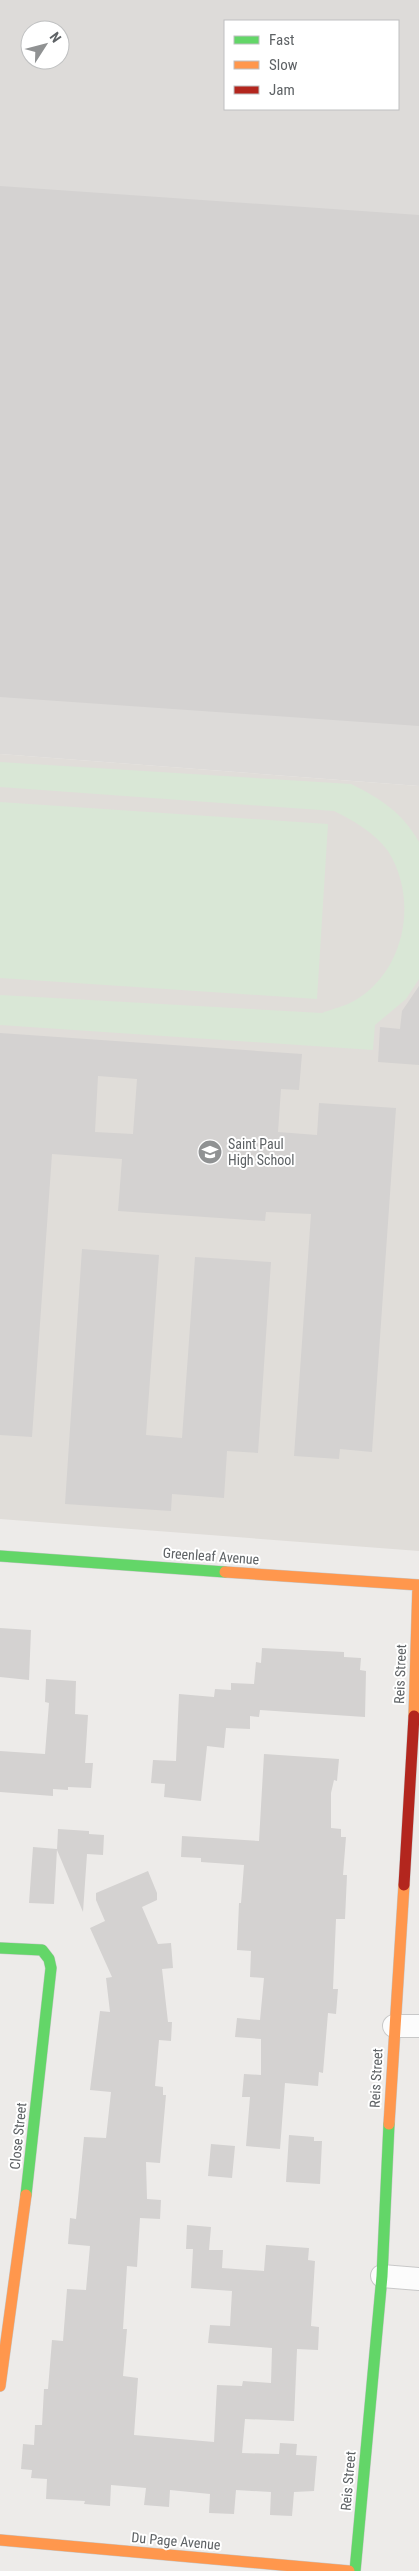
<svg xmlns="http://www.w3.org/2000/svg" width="419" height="2571" font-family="'Roboto Condensed',sans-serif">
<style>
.industrial{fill:#dddbd9;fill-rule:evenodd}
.education{fill:#e0ddd9}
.green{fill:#d9e7d6}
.building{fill:#d4d2d1;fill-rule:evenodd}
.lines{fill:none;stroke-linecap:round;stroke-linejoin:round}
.street-casing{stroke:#c8c8c8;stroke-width:24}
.fast-casing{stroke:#c7c8c8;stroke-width:12}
.slow-casing{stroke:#c7c8c8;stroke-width:12}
.jam-casing{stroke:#c7c8c8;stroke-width:12}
.street{stroke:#fcfcfc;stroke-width:22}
.fast{stroke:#63d668;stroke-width:11}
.slow{stroke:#ff974d;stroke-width:11}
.jam{stroke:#b3261e;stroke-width:11}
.labels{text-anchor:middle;stroke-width:4;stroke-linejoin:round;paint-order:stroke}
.poi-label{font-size:14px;fill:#5e6265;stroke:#fff;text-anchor:start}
.street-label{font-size:14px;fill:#5e6265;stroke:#fff}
</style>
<rect width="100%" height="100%" fill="#edebe9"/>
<!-- industrial -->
<path class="industrial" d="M0,0H419V786L0,754ZM225,21H398V109H225ZM30,30H60V60H30Z"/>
<!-- education -->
<path class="education" d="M0,754L419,786V1551L0,1519Z"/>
<!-- green -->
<path class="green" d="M0,762L351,784C381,799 402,812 419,842V979L406,999L375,1025L373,1050L0,1025V995L322,1013C332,1009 345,1006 354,1001C405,972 419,900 388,851C374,832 354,821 334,811L0,787Z
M0,802L328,824L317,999L0,978Z"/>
<!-- building -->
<path class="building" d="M0,186L419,215V726L0,697Z
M419,986V1065L378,1062L380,1027L400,1029L402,1011Z
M0,1033L302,1054L299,1090L281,1089L278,1132L317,1135L319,1103L396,1108L372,1452L340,1449L339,1459L294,1456L311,1214L266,1212L265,1221L118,1211L122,1159L52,1154L32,1437L0,1435ZM98,1076L137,1079L133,1134L95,1132Z
M82,1249L159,1255L146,1435L182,1438L195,1257L271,1262L258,1453L227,1451L224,1498L172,1494L171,1511L65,1504Z
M0,1628L31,1630L29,1680L0,1677Z
M262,1648L344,1652V1657L361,1658L360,1670L366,1671L365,1717L260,1710L259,1717L250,1716V1729L226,1728L224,1748L207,1746L201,1801L164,1797L165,1784L151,1783L153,1760L176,1761L179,1694L214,1697L215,1689L231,1690V1683L254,1684L256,1662L261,1663Z
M46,1679L76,1681L75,1714L88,1715L85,1763H93L91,1788L68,1787V1790L53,1789V1796L0,1792V1751L45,1754L49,1703L45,1702Z
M264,1754L339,1759L337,1781L334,1780L331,1793V1828L341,1829V1837H346L343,1875H347L345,1919H336L333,1989H338L336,2014L328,2013L323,2073L319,2072L318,2086L285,2083L280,2149L246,2146L250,2097H242L244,2074L261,2075V2039L235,2037L237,2018L260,2020L264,1978L250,1977L251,1951L237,1950L239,1903H241L244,1865L201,1862V1858L181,1857L182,1836L259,1841Z
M58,1829L89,1831V1834L104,1835L103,1855L87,1854L83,1912L57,1850Z
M33,1847L57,1849L54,1904L29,1903Z
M148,1871L157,1893V1900L142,1907L158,1944L171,1943L173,1968L162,1969L168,2022H172L171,2041L159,2040L155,2086L163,2087V2095H166L160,2163L146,2162L147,2199L161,2200L160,2219L140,2218L137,2267L127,2266L123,2329H127L123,2376L138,2378L134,2435L214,2442L217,2385L242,2386L243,2381L271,2383L272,2348L208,2343L210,2325L230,2326L232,2291L191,2288L193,2249H186L187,2225L211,2227L209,2250H223L222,2268L264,2271L266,2245L309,2248L308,2260L315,2261L311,2326L319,2327L318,2350L297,2349L294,2421L245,2419L242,2453L279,2454L280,2443L297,2444L296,2455L317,2456L314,2491L294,2492L292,2516L270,2515L271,2492L236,2490L234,2514L209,2513L210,2494L170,2490L169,2507L144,2505L146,2488L111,2485L110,2506L84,2504L85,2501L46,2499L47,2479L31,2478L32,2470L21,2469L23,2444L34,2445L35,2425H42L44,2389H48L52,2340L63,2341L67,2289L86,2290L90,2246L68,2244L70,2218L76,2219L84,2137L106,2138L111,2092L90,2090L100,2011L110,2012L106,1978L112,1977L90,1928L105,1921L96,1900V1893Z
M289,2135L314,2137V2141H322L320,2184L286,2182Z
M211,2144L235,2146L232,2178L208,2176Z"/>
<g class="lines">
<defs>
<path id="street" d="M394,2026H419
M382,2276L419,2279"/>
<path id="fast" d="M0,1556L225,1572
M0,1948L42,1950L49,1959L51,1968L26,2195
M355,2571L382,2276L389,2124"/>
<path id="slow" d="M225,1572L419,1585
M414,1716L418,1585
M389,2124L404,1885
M0,2386L26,2195
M0,2540L349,2571"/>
<path id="jam" d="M404,1885L414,1716"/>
</defs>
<!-- street casing -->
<use href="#street" class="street-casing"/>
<!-- fast casing -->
<use href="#fast" class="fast-casing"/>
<!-- slow casing -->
<use href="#slow" class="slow-casing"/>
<!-- jam casing -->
<use href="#jam" class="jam-casing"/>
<!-- street -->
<use href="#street" class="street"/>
<!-- fast -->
<use href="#fast" class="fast"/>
<!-- slow -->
<use href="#slow" class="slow"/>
<!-- jam -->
<use href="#jam" class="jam"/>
</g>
<!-- icons -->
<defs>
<symbol id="school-disc" viewBox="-11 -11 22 22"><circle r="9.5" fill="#909293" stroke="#fff"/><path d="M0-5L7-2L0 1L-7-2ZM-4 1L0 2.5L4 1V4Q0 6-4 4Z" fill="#fff"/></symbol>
</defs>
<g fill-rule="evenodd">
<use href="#school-disc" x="196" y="1138" width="28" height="28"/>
</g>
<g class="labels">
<!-- poi labels -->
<g class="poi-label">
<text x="228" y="1149">Saint Paul<tspan x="228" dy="16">High School</tspan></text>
</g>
<!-- street labels -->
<g class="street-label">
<text transform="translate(211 1556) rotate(4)" y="5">Greenleaf Avenue</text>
<text transform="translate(400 1674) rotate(-88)" y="5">Reis Street</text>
<text transform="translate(376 2078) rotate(-87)" y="5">Reis Street</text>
<text transform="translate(18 2136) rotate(-84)" y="5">Close Street</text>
<text transform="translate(348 2481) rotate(-85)" y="5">Reis Street</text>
<text transform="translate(176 2541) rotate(5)" y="5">Du Page Avenue</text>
</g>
</g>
<!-- legend -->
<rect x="224" y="20" width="175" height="90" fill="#ffffff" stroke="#bfc0c1"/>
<rect x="234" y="36" width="25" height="8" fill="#63d668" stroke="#bfc0c1"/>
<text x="269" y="45" font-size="15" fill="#5e6265">Fast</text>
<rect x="234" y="61" width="25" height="8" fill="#ff974d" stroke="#bfc0c1"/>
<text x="269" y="70" font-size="15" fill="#5e6265">Slow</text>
<rect x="234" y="86" width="25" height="8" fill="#b3261e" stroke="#bfc0c1"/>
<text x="269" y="95" font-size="15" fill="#5e6265">Jam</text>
<!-- north arrow -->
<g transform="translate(45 45) rotate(54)"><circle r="24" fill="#ffffff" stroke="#bfc0c1"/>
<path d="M0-4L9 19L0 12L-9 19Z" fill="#909293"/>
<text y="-8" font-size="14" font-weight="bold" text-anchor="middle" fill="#5e6265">N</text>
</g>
</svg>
